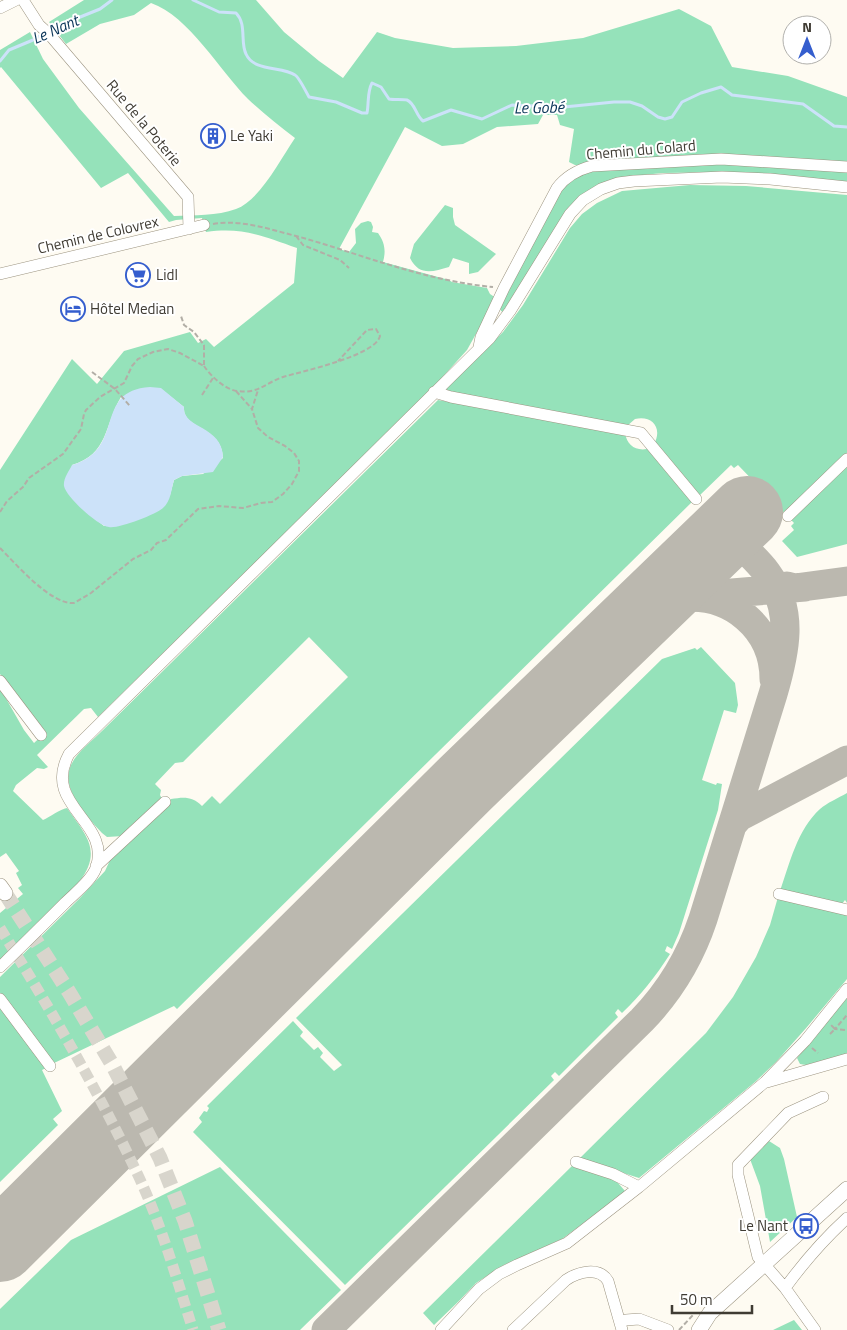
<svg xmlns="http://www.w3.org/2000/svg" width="847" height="1330" font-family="'Titillium Web',sans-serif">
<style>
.green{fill:#95e2ba;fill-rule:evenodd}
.water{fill:#cce2f9}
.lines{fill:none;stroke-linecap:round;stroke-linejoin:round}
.stream{stroke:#cce2f9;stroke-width:3}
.taxiway{stroke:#bbb8af;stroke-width:29}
.runway{stroke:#bbb8af;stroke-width:72}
.minor-tunnel{stroke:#d8d5cc;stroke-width:11;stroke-dasharray:11 5.5;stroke-linecap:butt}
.major-tunnel{stroke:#d8d5cc;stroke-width:15;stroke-dasharray:15 8;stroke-linecap:butt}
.minor-casing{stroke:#9c9480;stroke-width:12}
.major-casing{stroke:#9c9480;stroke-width:16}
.path{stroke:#b2aea6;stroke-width:2;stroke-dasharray:5 2.5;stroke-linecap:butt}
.minor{stroke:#fff;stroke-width:11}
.major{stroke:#fff;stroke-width:15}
.labels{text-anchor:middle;stroke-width:4;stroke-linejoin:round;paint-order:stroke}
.street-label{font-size:15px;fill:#3f3b33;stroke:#fff}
.poi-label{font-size:15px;fill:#3f3b33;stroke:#fff;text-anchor:start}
.water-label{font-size:16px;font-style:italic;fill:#093458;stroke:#fff}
</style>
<rect width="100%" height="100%" fill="#fefbf2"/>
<!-- green -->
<path class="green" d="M84,0H256L284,32L319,61L343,78L377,32L395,38L453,48L516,46L583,38L679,9L711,26L732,67L788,76L847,97V164L575,165L569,162L574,129L560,125L557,115H543L538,124L497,127L463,144L442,146L405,127L339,249L349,252L356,243L355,229L361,223L368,221L371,222L373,227L372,232L378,233C385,243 386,251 383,262L449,280L452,282L487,288L490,294L496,298L467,350L429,392L98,717L91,708L84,709L37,755L48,767L44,769L37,768L16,785L13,791L43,820C50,817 60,809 67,808C86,835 103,851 79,882L0,961V913L23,894L18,888L22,885L16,873L19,871L6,853L0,857V688L24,730L34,743L46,732L0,674V470L72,359L97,384L124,351L190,332L198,343L206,339L214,347L294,283L297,248C263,236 243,227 206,232L202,218L176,220L169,222L128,173L101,188L1,67L0,68V50L30,32L43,59L79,108L174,216C194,215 217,216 236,209C260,200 280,160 295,138C279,126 263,113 248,99C220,71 189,16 151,3L134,15L100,24L66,44L49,22ZM161,389L184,407C182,430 222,425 223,458L203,474L182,476L174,480L170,495L104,526L83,509L72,465C109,454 104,425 121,397Z
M683,163L847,170V182L731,172L663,173L622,177L573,203L565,212L528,275L503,312L501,311L500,308L562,187L582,172Z
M690,185L746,186L847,195V544L797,557L782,541L794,530L791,526L794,523L738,465L734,468L731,465L699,496L654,444C663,428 652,415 635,419L627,426L447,393V388L503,332L523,305L570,228L582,214L597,203L622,191Z
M445,205L453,208V217L455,225L496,254L478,272L469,274V263L453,258L449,267C432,272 419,276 410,258L414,244Z
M438,400L625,433C627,445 635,451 647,449L693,501L177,1009L174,1006L52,1064L0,996V977L79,899L105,871L111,858L171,799C184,797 192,796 202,806L212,796L220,804L348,677L309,637L183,762L175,763L155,784L161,790L160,795L162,799L123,836L107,837L102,833C87,816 60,790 71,765C77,752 93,740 103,730Z
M701,647L735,683L738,705L736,713L724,710L702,780L716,785L717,783L722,784L718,810L679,933L672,949L667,946L665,951L670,954C656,976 641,995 622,1013L618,1009L615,1013L618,1017L559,1076L555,1072L551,1076L554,1080L345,1285L193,1132L202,1122L199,1118L204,1111L207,1112L209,1108L207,1106L293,1021L303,1032L300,1036L314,1050L318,1047L323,1053L320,1057L334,1071L342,1065L296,1018L662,659L695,648L697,650Z
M847,793V903L845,900L842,904L780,891C790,863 797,830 820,809C827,803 838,798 847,793Z
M778,897L847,914V979L807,1027L776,1062L755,1082L639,1178L579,1159L706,1033L733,997L756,957L770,925Z
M847,997V1054L806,1065L800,1064L797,1058Z
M0,1007L46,1068L42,1070L62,1111L53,1119L58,1125L0,1182Z
M769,1141L780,1148L784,1159L797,1217L770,1242L760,1186L750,1159Z
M573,1165L612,1176L625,1191L624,1193L562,1239L504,1265L476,1283L459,1301L434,1325L423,1313Z
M220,1167L341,1290L300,1330H0V1309L71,1240Z
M794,1320L802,1330H773Z"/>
<!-- water -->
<path class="water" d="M150,387L161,388L184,407C182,429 222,425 223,457L213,472L182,476L174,480C171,490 171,501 163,508C155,515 118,529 109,527C98,526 66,497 64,486C63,479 69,471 72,465C127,449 92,391 150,387Z"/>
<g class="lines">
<!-- stream -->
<path class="stream" d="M193,0L219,12L236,13C247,24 240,42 246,54C254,72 282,66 295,75C299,77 306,92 309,97L336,102L362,113H367C369,103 367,92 372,83L381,87L389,99C394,100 402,99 407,100C415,103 416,116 423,121L451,110L482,119L512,105L564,107L614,102H630L642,106L658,117L665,119L672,117L682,102L701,93L721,87L732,95L803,104L834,126L847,127
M0,61L9,50L33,40L53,28L100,9L112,0"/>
<!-- taxiway -->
<path class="taxiway" d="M787,586L795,588L847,581
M708,595L805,587
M639,617C652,608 665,599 681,598C731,592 774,629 774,679
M733,824L739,817L847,760
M326,1330L642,1020C671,990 690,958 703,919L773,694C785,653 795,611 767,573C756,558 740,545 727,532"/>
<!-- runway -->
<path class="runway" d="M0,1246L465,784L747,512"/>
<!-- minor-tunnel -->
<path class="minor-tunnel" d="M0,928C49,1007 97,1088 137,1173C161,1223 176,1277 193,1330"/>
<!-- major-tunnel -->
<path class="major-tunnel" d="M5,893L69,992L112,1064L160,1158L185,1221L219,1330"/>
<defs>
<path id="minor" d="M23,0L39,25L49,34L188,197L189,229
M0,8L16,0
M0,274L204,225
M479,347L481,337L504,288L557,188C566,176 577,170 592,166L721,159L847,167
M434,392L451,397L641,433L696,499
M788,516L847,459
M0,681L41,735
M96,866L165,802
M779,894L847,910
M0,967C22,946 44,924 65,903C75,893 91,881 96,868C112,821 41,806 69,754L490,338L510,311L570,214L583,200L601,189L618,183L634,181L722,177L770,179L847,187
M0,999L50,1066
M767,1082L847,1059
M576,1162L613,1174L639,1187
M785,1288C804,1262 824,1239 847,1218
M626,1320L639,1319L668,1330
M441,1330L479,1289L499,1274L517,1265L567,1243L639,1187L765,1082L805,1041L847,989
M513,1330L566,1280C578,1272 599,1266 608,1281L622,1330
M815,1330L785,1288L758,1257L738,1175V1165L788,1113L823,1097"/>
<path id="major" d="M0,886L5,893
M699,1330L710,1313L847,1189"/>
</defs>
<!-- minor casing -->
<use href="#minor" class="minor-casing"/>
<!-- major casing -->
<use href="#major" class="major-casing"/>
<!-- path -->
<path class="path" d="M213,224C243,219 271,230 300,237C363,255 426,281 493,287
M296,236L303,245L340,260L349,268
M204,366C211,376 224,389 237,391C259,394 265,383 283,377C303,371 375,356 380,336L376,329L367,330L338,361
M92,372L115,389L130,406
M236,391L252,409
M202,395L213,378
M0,512L7,501L23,487L29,478L63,454L81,429L84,414L86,410L100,397L124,383L132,366L138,359L153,352L168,349L180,353L204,366V345L194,332L184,325L181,316
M0,548C16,564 51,605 74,603L91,593L133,559L151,550L157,543L166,540L198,509L219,506L243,508L261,503L272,502L283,494L292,484L299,471V461L294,453L285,446L268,437L258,428L252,409L258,390
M845,1030L835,1029L847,1015
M830,1034L835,1029L831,1025
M812,1048L818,1053
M679,1330L693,1315"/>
<!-- minor -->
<use href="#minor" class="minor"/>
<!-- major -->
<use href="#major" class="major"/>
</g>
<!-- icons -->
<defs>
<symbol id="building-ring" viewBox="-11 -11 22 22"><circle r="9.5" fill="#fff" stroke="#355ece" stroke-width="1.5"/><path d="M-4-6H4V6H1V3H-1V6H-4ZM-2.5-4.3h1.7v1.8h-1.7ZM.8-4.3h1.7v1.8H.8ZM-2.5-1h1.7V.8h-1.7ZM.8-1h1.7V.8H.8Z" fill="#355ece"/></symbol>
<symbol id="supermarket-ring" viewBox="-11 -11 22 22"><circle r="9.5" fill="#fff" stroke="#355ece" stroke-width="1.5"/><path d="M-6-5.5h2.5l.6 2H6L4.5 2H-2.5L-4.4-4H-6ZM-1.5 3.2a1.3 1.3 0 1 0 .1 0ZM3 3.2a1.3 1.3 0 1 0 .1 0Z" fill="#355ece"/></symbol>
<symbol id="hotel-ring" viewBox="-11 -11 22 22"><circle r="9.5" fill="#fff" stroke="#355ece" stroke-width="1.5"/><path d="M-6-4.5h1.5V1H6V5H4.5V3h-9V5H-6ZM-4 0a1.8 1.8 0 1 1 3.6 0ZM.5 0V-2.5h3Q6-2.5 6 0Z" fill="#355ece"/></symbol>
<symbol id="bus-ring" viewBox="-11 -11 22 22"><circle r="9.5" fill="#fff" stroke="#355ece" stroke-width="1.5"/><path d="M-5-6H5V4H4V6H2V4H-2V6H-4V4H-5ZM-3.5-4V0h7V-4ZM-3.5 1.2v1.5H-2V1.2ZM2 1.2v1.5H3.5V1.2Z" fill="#355ece"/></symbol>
</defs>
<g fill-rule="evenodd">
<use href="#building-ring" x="199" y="122" width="28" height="28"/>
<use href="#supermarket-ring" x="124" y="261" width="28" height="28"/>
<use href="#hotel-ring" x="59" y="295" width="28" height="28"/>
<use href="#bus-ring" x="792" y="1212" width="28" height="28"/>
</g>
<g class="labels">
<!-- street labels -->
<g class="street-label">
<text transform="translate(144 123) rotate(50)" y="5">Rue de la Poterie</text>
<text transform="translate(641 150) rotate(-5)" y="5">Chemin du Colard</text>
<text transform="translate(98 235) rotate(-13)" y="5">Chemin de Colovrex</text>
</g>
<!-- poi labels -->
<g class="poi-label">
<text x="230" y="141">Le Yaki</text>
<text x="156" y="280">Lidl</text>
<text x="90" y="314">Hôtel Median</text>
<text x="788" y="1231" text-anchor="end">Le Nant</text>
</g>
<!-- water labels -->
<g class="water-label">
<text transform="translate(55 29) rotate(-24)" y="6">Le Nant</text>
<text transform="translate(539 107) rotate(-1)" y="6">Le Gobé</text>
</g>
</g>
<!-- north arrow -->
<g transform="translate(807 40)"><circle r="24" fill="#ffffff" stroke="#b2b1ad"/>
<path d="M0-4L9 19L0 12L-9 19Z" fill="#355ece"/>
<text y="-8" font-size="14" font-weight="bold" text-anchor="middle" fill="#3f3b33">N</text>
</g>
<!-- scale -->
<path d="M672 1305v8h80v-8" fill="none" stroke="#3f3b33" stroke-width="2.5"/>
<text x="680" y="1305" font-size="15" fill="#3f3b33" stroke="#ffffff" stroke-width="4" paint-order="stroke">50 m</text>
</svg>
